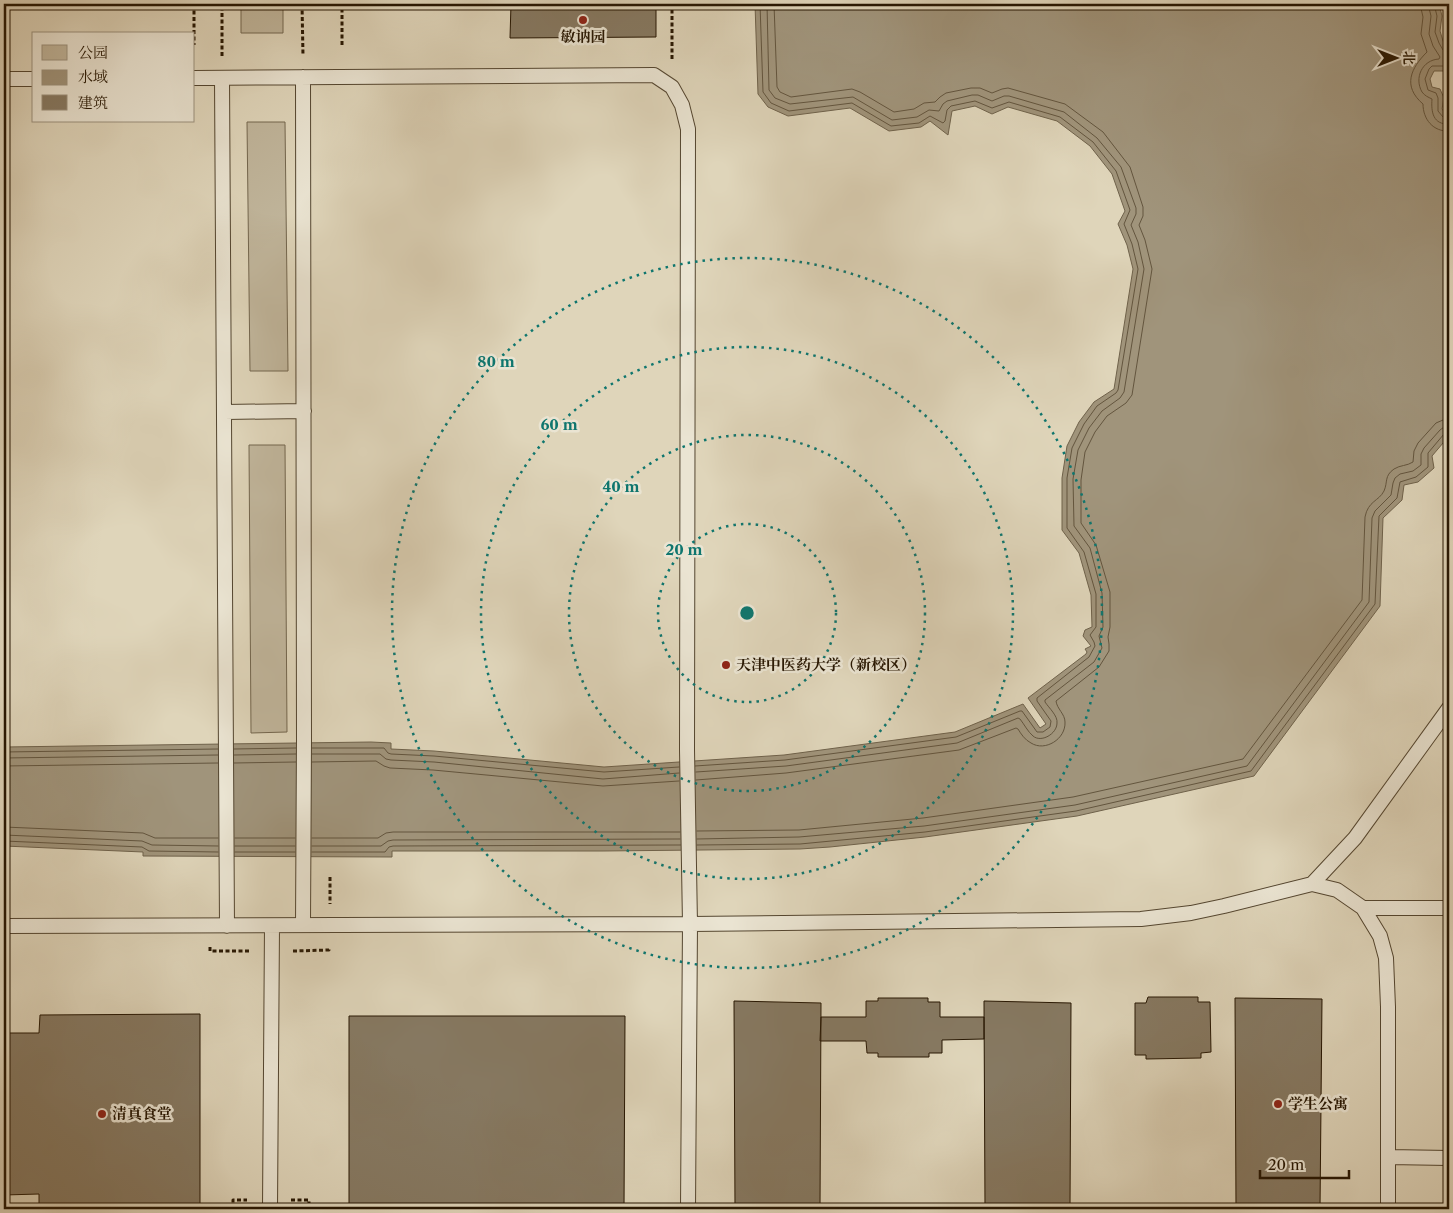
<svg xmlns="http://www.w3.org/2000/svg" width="1453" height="1213" font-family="'Libre Caslon Text','Noto Serif SC',serif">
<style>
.green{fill:#c0b59b;stroke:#73664e}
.water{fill:#a0947b;stroke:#6f624b}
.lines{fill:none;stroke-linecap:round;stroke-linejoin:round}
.shore{stroke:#63553e;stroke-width:1}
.building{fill:#867962;stroke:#261602}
.lane-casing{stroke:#544630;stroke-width:16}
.path{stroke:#261602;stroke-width:3;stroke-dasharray:4 2.5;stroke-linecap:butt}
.lane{stroke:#eae4d2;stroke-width:14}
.ring{fill:none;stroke:#0f766e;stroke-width:2.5;stroke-dasharray:2.5 5}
.poi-dot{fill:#8f2418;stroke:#eae4d2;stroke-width:2}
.labels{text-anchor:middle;stroke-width:5;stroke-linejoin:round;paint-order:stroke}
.poi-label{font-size:15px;font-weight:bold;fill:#261602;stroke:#eae4d2;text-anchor:start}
.centre{fill:#0f766e;stroke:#eae4d2;stroke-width:2.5}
.ring-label{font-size:15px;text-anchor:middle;font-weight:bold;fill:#0f766e;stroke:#eae4d2;stroke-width:5;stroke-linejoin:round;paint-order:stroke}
</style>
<rect width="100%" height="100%" fill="#dfd5ba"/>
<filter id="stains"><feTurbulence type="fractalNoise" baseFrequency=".004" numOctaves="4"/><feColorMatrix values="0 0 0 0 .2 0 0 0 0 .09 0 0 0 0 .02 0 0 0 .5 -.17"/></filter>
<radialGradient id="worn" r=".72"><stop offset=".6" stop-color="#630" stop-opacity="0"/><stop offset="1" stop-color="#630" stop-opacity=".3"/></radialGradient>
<!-- green -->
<path class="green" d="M241,4H283V33H241Z
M247,122H285L288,371H250Z
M249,445H285L287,732L251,733Z"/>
<!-- water -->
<path class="water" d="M755,4H1439L1442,16L1440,31L1443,41L1449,50V73L1445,71H1434L1430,79L1432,87L1440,89L1444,98L1442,109L1445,113L1449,112V436L1432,456L1434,468L1418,482L1404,485L1402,500L1383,518L1380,606L1254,776L1077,816L925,837L830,847L800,849L603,851H392V857L143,856V852L4,846V747L371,742L391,743V749L434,751L604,767L784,755L955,732L1023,704L1040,728L1046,724L1028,698L1086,654L1087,652L1085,649L1091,646L1083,636L1085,630L1092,627L1091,595L1079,553L1062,530V478L1067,446L1079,422L1094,402L1114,389L1133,269L1127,245L1118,224L1125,211L1112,174L1090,146L1057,121L1008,107L992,114L975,106L952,111L948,135L930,121L921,127L889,131L850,108L788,116L768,107L758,94Z"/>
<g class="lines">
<!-- shore -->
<path class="shore" d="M1420,4L1423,17L1421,34L1427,52C1411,68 1402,86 1423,104C1423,119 1433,132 1449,131
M1428,4L1431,16L1429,34L1433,46L1440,57L1439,59C1422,60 1414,78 1422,92C1425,96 1428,97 1432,99C1431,112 1433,125 1449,124
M1434,4L1437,16L1435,32L1439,43L1443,50L1449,52
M1449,67L1445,66H1432L1429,69L1425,79L1428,90L1436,93L1438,98V111L1443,117H1449
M312,748H384L388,753L391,754L434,756L604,772L679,767
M234,749L296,748
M4,752L218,749
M312,754H380L386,759L391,760L434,762L603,779L679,773
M234,755L296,754
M4,758L218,755
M312,762L376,761L384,766L390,768L433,770L603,786L679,781
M234,763L296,762
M4,766L218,763
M695,766L785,760L956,737L1020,711H1022L1037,732H1043L1050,727L1051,721L1037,701V698L1089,657L1095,646L1094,642L1090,635L1096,627V594L1084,552L1067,528V478L1072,448L1084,424L1097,406L1116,393L1118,390L1138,269L1132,244L1124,224L1130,210L1116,171L1093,142L1060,117L1009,102L992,108L975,101L951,106L947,110L945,121L943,123L930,116L919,123L891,126L852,103L789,111L771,103L763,92L760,4
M696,772L786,766L957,743L1018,718L1020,719C1024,724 1028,732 1033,736C1041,743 1057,734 1057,723C1058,716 1049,708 1045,702V700L1094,662L1102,648L1099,636L1103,627L1102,593L1090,548L1074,526L1073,479L1078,450L1089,428L1102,411L1120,398L1124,392L1144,269L1138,242L1131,225L1136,214V208L1121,167L1097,138L1064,112L1009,96H1004L992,101L978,95H972L947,101L943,104L939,111L929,110L917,117L892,120L853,97L790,104L775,98L769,90L767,4
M696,780L786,773L959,750L1016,728L1018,729C1021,734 1025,740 1031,743C1045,752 1066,739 1065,722C1065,714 1057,709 1056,701L1099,667L1109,651V644L1108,637L1110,627V592L1096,545L1081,523V480L1085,452L1095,432L1107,416L1126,403L1132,395L1152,269L1145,240L1139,225L1143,216V207L1130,167L1103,132L1065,104L1008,88L1002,89L992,93L980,88H971L946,93L940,97L935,102L924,103L914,109L894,112L860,92L852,89L791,97L780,92L777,87L774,4
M4,827L143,833L155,838H218
M697,831L799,830L923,818L1073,797L1243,759L1362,600L1365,517C1368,501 1379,501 1384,491C1388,482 1384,476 1394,469C1400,465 1407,466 1413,462L1414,451L1418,443L1436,423L1443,420L1449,419
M4,835L142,841L152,845L218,846
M235,838H295
M312,838H378L386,833L393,832H680
M697,839L799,837L924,826L1075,805L1247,766L1369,602L1372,518L1375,511L1391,495L1393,483L1395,478L1400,474L1413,471L1421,465V454L1424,448L1440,430L1444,427H1449
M4,841L142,847L149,851L218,852
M697,845L800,844L925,832L1076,811L1251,771L1375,604L1379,516L1397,498L1400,482L1416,477L1428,467V453L1444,434L1449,433
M235,846H295
M312,846H381L388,841L393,840L680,839
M235,852H295
M312,852H385L389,847L393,846L681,845"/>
</g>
<!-- building -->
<path class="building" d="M511,4H656V37L510,38Z
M1148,997H1198V1002H1210L1211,1052L1201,1053V1058L1146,1059V1055H1135V1003H1146Z
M878,998H928V1002H940V1017H984V1039L942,1040V1053H929V1057H878V1053H867L866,1041H820L821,1017H866V1001H878Z
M1235,998L1322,999L1320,1209H1236Z
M734,1001L821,1003L820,1209H735Z
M984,1001L1071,1003L1070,1209H985Z
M200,1014V1209H39V1194L4,1195V1033H39L40,1015Z
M349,1016H625L624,1209L349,1208Z"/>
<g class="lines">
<defs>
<path id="lane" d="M303,77L304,739L303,925
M194,78L654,75L672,87L682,105L688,129L687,750L690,924L688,1209
M222,78L227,926
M4,79H34
M225,412L304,411
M1312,884L1355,838L1449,708
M1363,908H1449
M4,926L690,924L1141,919L1191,913L1224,906L1312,884L1337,890L1363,908L1380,936L1386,958L1388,1007V1209
M1388,1157L1449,1158
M270,1209L272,926"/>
</defs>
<!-- lane casing -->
<use href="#lane" class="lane-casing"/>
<!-- path -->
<path class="path" d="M194,4V45
M302,4L303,56
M342,45V4
M222,56V4
M672,59V4
M330,877V904
M210,947V951H249
M293,951L329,950V947
M291,1200H309V1209
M233,1209V1200H247"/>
<!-- lane -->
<use href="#lane" class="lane"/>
</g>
<!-- distance rings -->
<g class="ring">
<circle cx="747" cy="613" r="89"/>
<circle cx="747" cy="613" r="178"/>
<circle cx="747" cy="613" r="266"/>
<circle cx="747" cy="613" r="355"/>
</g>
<!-- markers -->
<g class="poi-dot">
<circle cx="583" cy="20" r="5"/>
<circle cx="726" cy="665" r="5"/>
<circle cx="1278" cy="1104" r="5"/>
<circle cx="102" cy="1114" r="5"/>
</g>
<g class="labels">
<!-- poi labels -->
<g class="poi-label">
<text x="583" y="42" text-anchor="middle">敏讷园</text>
<text x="736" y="670">天津中医药大学（新校区）</text>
<text x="1288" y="1109">学生公寓</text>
<text x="112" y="1119">清真食堂</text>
</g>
</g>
<circle cx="747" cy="613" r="8" class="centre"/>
<g class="ring-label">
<text x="496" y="367">80 m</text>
<text x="559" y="430">60 m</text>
<text x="621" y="492">40 m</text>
<text x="684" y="555">20 m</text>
</g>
<!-- margin -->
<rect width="1453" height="1213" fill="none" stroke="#dfd5ba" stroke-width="20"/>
<rect x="5" y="5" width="1443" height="1203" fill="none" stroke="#261602" stroke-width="2.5"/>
<rect x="10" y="10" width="1433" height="1193" fill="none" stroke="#261602"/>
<!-- legend -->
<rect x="32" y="32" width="162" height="90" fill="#eae4d2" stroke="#9c927f"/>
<rect x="42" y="45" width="25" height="15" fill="#c0b59b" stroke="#9c927f"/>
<text x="78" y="58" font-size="15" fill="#261602">公园</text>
<rect x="42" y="70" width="25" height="15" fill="#a0947b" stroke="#9c927f"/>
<text x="78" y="82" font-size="15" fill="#261602">水域</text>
<rect x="42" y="95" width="25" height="15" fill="#867962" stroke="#9c927f"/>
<text x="78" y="108" font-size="15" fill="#261602">建筑</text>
<!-- north arrow -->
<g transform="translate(1396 58) rotate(90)" stroke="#eae4d2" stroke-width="4" paint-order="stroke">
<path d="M0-4L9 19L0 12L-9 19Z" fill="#261602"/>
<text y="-8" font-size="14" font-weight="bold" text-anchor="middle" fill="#261602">北</text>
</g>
<!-- scale -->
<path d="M1260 1170v8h89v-8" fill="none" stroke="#261602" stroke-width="2.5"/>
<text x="1268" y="1170" font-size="15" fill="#261602" stroke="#eae4d2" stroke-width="4" paint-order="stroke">20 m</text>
<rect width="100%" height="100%" filter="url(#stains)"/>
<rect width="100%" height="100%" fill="url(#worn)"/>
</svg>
